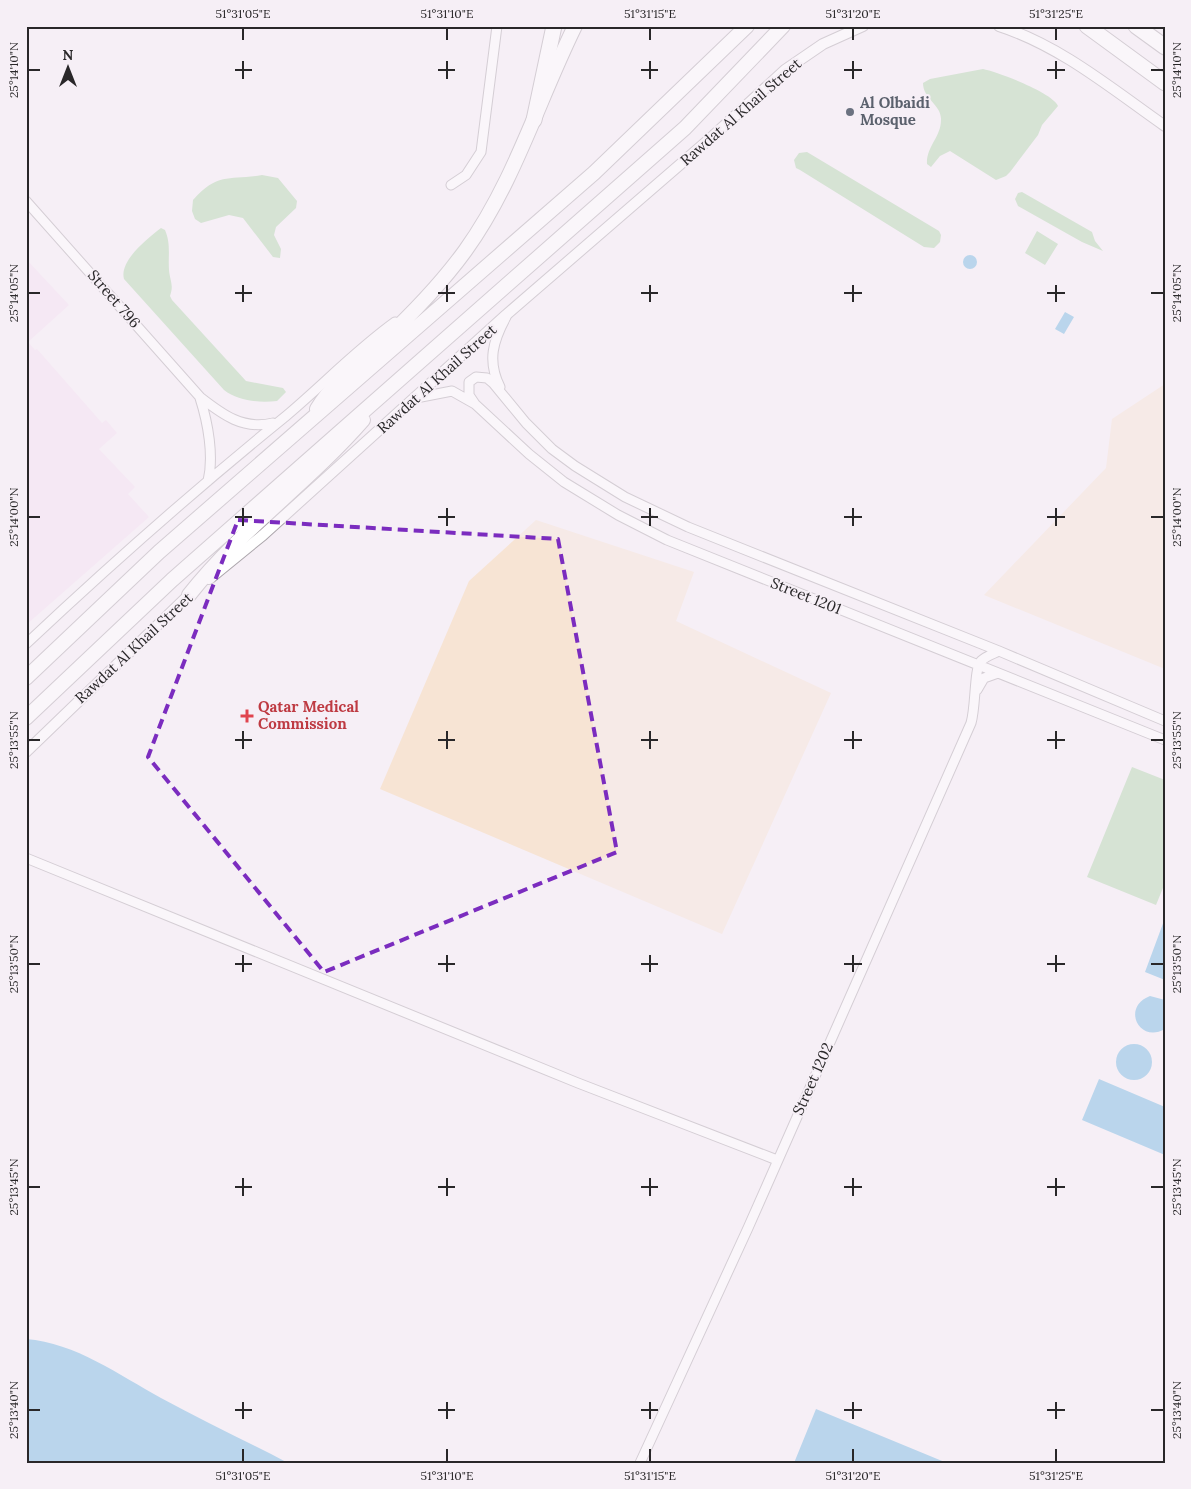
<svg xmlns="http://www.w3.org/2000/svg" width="1191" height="1489" font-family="Lora,serif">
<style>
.commercial{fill:#f4e1f1}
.industrial{fill:#f7e4d4}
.green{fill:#afd4ac}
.water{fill:#71b7e0}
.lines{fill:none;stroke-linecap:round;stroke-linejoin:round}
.minor-casing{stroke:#aca6ac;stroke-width:11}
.tertiary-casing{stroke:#aca6ac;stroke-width:12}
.trunk-casing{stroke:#aca6ac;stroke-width:16}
.motorway-casing{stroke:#aca6ac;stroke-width:17}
.minor{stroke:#fff;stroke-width:9}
.tertiary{stroke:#fff;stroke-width:10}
.trunk{stroke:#fff;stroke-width:14}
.motorway{stroke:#fff;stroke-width:15}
.marked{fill:none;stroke:#7b2cbf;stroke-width:4;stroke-dasharray:10 6;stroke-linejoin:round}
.ticks{fill:none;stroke:#292729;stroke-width:2}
.worship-dot{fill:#6b7280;stroke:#f6eff6;stroke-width:2}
.health-dot{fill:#e0444e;stroke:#f6eff6;stroke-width:2}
.labels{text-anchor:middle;stroke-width:4;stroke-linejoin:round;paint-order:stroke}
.worship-label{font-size:15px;font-weight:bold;fill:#5b616d;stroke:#f6eff6;text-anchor:start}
.street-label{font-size:15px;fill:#292729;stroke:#f6eff6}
.health-label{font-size:15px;font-weight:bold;fill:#be3a42;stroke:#f6eff6;text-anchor:start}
.neatline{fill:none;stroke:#292729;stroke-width:2}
.ticks-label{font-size:12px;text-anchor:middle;fill:#292729}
</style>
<rect width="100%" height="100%" fill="#f6eff6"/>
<!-- commercial -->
<path class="commercial" d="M26,259L69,305L28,342L35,350L37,349L102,423L106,420L117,433L99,449L135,487L128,494L149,517L26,625Z"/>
<!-- industrial -->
<path class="industrial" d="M1165,384V669L984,595L1106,468L1112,419Z
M536,520L694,572L676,621L831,693L722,934L380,789L469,581Z"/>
<!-- green -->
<path class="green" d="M983,69C998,72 1053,93 1058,106L1042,125L1038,135L1010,172L1006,176L996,180L950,151L940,156L931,167L927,164C926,147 941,137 941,120C942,105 923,99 923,83L930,79Z
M807,152L939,231L941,235L940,242L934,248L924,247L800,170L796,168L794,160L799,153Z
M262,175L278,178L297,201L296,208L276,227L274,235L281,249L280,258L273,257L243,218L229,215L201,223L195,219L192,211L193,200C219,171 229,181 262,175Z
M1022,192L1092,232L1095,241L1103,251L1082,242L1018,206L1015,199L1018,193Z
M161,228L165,230C171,244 168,255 169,270C170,281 174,285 170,296L172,300L246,381L283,388L286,392L277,401C259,403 238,401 224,390L124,279C119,261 147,239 161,228Z
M1037,231L1058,244L1045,265L1025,253Z
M1132,767L1165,780V883L1156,905L1087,877Z"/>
<!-- water -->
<path class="water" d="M963 262a7 7 0 1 1 14 0a7 7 0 1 1-14 0Z
M1065,312L1074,317L1064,334L1055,329Z
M1165,918V980L1145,972Z
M1150,996L1165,1000V1029C1139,1044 1121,1007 1150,996Z
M1116 1062a18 18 0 1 1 36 0a18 18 0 1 1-36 0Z
M1099,1079L1165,1107V1155L1082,1120Z
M26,1339C76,1343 119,1375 161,1398C203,1421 246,1441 288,1463H26Z
M816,1409L947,1463H794Z"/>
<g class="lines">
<defs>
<path id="minor" d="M451,185L466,175L481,152L497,26
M26,201L200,397C223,415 243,430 273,423
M500,387C487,361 493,341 506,317
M200,398C208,423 214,456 208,481
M416,398L452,391L475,404L529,454L564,482L618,515L667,540L1165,740
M475,404L469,395V382L476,377L487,378L493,383L526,423L552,449L575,466L625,497L688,527L999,651L1165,721
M26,644C110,565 197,488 286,416C323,385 356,350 395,322
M977,690L984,678L998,673
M26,858L578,1083L777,1160
M640,1463L748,1228L971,723C976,707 974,668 981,661C986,656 993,654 999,651"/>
<path id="tertiary" d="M999,26C1061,46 1112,89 1165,126
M209,579L263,535L506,315L713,136L785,70L823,44L863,26
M26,752L193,591"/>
<path id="trunk" d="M317,409C332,384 358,364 380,344C410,316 441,284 465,251C514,183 538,101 575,26
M189,595C240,530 308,483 363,420
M26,678L159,552L594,173L747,26
M26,718L172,580L685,128L783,26"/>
<path id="motorway" d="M1087,26L1165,83
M1136,26L1165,47
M534,120L554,26"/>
</defs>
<!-- minor casing -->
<use href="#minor" class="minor-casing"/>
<!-- tertiary casing -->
<use href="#tertiary" class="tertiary-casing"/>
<!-- trunk casing -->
<use href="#trunk" class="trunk-casing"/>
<!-- motorway casing -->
<use href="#motorway" class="motorway-casing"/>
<!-- minor -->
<use href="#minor" class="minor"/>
<!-- tertiary -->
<use href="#tertiary" class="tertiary"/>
<!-- trunk -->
<use href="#trunk" class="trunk"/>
<!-- motorway -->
<use href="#motorway" class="motorway"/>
</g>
<!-- marked area -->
<path d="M0 0H1191V1489H0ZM238,520L558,539L617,852L324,972L148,757Z" fill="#f6eff6" fill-opacity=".55" fill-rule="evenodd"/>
<path class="marked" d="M238,520L558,539L617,852L324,972L148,757Z"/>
<!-- ticks -->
<path class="ticks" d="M243,28V40M447,28V40M650,28V40M853,28V40M1056,28V40M243,61V79M447,61V79M650,61V79M853,61V79M1056,61V79M28,70H40M235,70H252M438,70H455M641,70H658M844,70H862M1047,70H1065M1151,70H1164M243,285V302M447,285V302M650,285V302M853,285V302M1056,285V302M28,293H40M235,293H252M438,293H455M641,293H658M844,293H862M1047,293H1065M1151,293H1164M243,508V526M447,508V526M650,508V526M853,508V526M1056,508V526M28,517H40M235,517H252M438,517H455M641,517H658M844,517H862M1047,517H1065M1151,517H1164M243,731V749M447,731V749M650,731V749M853,731V749M1056,731V749M28,740H40M235,740H252M438,740H455M641,740H658M844,740H862M1047,740H1065M1151,740H1164M243,955V972M447,955V972M650,955V972M853,955V972M1056,955V972M28,964H40M235,964H252M438,964H455M641,964H658M844,964H862M1047,964H1065M1151,964H1164M243,1178V1196M447,1178V1196M650,1178V1196M853,1178V1196M1056,1178V1196M28,1187H40M235,1187H252M438,1187H455M641,1187H658M844,1187H862M1047,1187H1065M1151,1187H1164M243,1402V1419M447,1402V1419M650,1402V1419M853,1402V1419M1056,1402V1419M28,1410H40M235,1410H252M438,1410H455M641,1410H658M844,1410H862M1047,1410H1065M1151,1410H1164M243,1449V1462M447,1449V1462M650,1449V1462M853,1449V1462M1056,1449V1462"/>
<!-- markers -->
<circle class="worship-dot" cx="850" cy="112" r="5"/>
<path class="health-dot" d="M244.5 708.5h5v5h5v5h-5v5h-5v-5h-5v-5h5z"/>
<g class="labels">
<!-- worship labels -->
<g class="worship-label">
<text x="860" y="108">Al Olbaidi<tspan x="860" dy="17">Mosque</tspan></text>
</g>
<!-- street labels -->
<g class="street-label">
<text transform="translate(741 112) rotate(-41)" y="5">Rawdat Al Khail Street</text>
<text transform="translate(114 299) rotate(49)" y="5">Street 796</text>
<text transform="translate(437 379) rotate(-42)" y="5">Rawdat Al Khail Street</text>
<text transform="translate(806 596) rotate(22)" y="5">Street 1201</text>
<text transform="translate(134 648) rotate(-43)" y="5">Rawdat Al Khail Street</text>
<text transform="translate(813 1079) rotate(-66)" y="5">Street 1202</text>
</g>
<!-- health labels -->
<g class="health-label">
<text x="258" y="712">Qatar Medical<tspan x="258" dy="17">Commission</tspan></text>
</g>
</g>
<!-- border -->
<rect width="1191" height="1489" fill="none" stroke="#f6eff6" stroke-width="55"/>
<!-- north arrow -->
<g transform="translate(68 68)" stroke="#f6eff6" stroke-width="4" paint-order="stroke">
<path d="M0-4L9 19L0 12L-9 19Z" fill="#292729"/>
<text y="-8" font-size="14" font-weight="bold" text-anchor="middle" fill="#292729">N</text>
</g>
<rect x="28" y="28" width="1136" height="1434" class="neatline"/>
<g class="ticks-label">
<text x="243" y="18">51°31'05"E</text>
<text x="447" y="18">51°31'10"E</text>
<text x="650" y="18">51°31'15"E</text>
<text x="853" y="18">51°31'20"E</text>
<text x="1056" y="18">51°31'25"E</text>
<text transform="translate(14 70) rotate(-90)" y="4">25°14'10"N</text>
<text transform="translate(1177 70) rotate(-90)" y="4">25°14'10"N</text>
<text transform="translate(14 293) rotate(-90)" y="4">25°14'05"N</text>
<text transform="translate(1177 293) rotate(-90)" y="4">25°14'05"N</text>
<text transform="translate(14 517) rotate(-90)" y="4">25°14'00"N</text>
<text transform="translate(1177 517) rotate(-90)" y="4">25°14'00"N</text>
<text transform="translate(14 740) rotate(-90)" y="4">25°13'55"N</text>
<text transform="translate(1177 740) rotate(-90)" y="4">25°13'55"N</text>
<text transform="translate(14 964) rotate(-90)" y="4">25°13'50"N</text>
<text transform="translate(1177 964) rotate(-90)" y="4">25°13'50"N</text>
<text transform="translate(14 1187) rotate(-90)" y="4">25°13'45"N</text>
<text transform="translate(1177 1187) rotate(-90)" y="4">25°13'45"N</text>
<text transform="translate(14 1410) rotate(-90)" y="4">25°13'40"N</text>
<text transform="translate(1177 1410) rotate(-90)" y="4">25°13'40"N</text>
<text x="243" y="1480">51°31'05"E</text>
<text x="447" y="1480">51°31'10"E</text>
<text x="650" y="1480">51°31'15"E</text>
<text x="853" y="1480">51°31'20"E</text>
<text x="1056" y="1480">51°31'25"E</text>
</g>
</svg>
